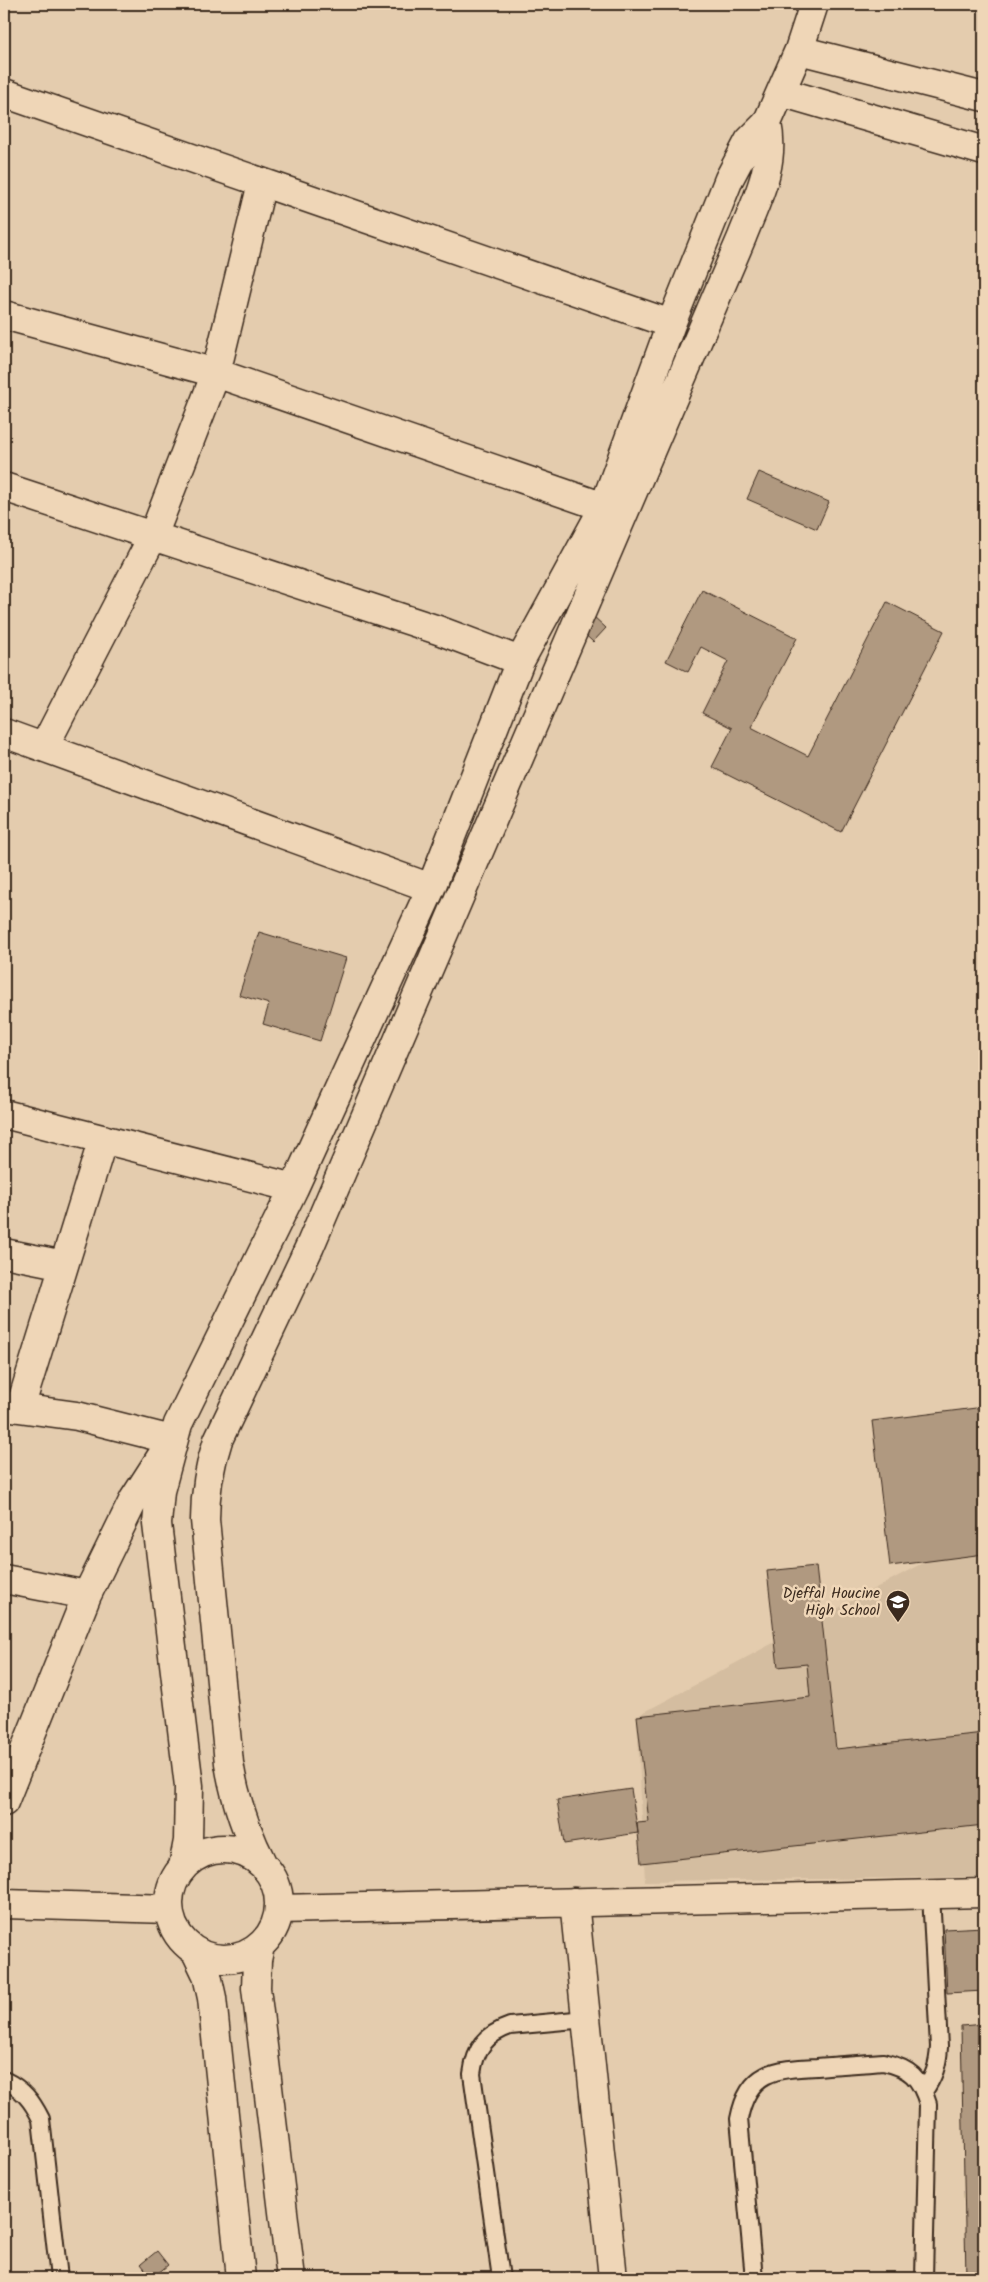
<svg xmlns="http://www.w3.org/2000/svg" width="988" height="2282" font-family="Kalam,sans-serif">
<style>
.built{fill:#d4bda0}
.building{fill:#b09980;stroke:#3b2a1e}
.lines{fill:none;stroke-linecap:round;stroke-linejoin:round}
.lane-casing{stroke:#3b2a1e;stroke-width:20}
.street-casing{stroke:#3b2a1e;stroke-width:31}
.lane{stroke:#efd6b7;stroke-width:16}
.street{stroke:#efd6b7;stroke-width:28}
.labels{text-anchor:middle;stroke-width:5;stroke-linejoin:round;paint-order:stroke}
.poi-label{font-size:15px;fill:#3b2a1e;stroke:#efd6b7;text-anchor:end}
</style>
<rect width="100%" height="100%" fill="#e4ccae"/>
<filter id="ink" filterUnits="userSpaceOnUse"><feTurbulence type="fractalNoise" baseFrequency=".02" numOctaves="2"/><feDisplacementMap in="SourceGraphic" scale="10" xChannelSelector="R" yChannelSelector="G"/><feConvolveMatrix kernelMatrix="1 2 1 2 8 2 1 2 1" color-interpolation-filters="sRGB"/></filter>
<g filter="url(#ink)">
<!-- built -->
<path class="built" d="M984,1530V1877L645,1881L637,1716Z"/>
<!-- building -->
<path class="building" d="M759,472L829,502L817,529L747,499Z
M702,590L797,638L751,727L808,756L887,602L944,631L841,832L712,767L732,728L702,713L728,661L701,647L688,672L666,661Z
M592,615L606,628L593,642L579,629Z
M259,932L346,958L320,1041L263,1024L269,1004L239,995Z
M984,1407V1554L890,1566L872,1421Z
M816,1566L836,1749L984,1733V1825L641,1863L637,1823L649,1822L637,1716L810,1697L807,1664L778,1667L767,1571Z
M631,1789L638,1833L564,1844L557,1800Z
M984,1927V1991L947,1993L944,1929Z
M984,2024V2278H966L961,2026Z
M157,2251L168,2265L152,2278L141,2264Z"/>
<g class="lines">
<defs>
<path id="lane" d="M4,2080C23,2089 32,2101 41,2119L59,2278
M924,2091C934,2077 938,2065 939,2047L931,1894
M501,2278L472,2074C475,2049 486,2034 510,2026L586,2019
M754,2278L739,2119C748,2071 774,2069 817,2067C839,2065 861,2064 883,2062C910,2068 920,2077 928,2104L924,2278"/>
<path id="street" d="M799,50L984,97
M781,92L984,151
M4,93L671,324
M4,315L216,373L604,507
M4,487L438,630L520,661
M4,733L431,888
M44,747L153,536L216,373L262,183
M4,1114L294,1188
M4,1253L64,1265
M4,1406L77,1416L172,1440L134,1499L87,1595L4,1802
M20,1408L103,1139
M4,1579L87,1595
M169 1904a55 55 0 1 1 110 0a55 55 0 1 1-110 0Z
M263,1865C246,1832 235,1800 229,1763L205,1520C205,1491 209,1467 218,1440L310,1246L742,237C757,199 776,164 767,123
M183,1867L188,1841L189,1786L157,1524L160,1491L178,1424L294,1188L431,888L520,661L604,507L671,324L729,179L749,141L767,123L799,50L814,4
M574,1902L613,2278
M4,1904L169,1909
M279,1909L984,1893
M260,1946L257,1960L256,1988L291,2278
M196,1952L207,1975L212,1998L241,2278"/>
</defs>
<!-- lane casing -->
<use href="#lane" class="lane-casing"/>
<!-- street casing -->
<use href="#street" class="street-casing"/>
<!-- lane -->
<use href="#lane" class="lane"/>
<!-- street -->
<use href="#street" class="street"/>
</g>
</g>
<!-- icons -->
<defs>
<symbol id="school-pin" viewBox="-11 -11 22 30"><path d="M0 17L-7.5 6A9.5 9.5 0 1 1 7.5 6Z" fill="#3b2a1e" stroke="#efd6b7"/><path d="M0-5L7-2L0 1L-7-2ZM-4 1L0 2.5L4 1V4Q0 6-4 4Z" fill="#fff"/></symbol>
</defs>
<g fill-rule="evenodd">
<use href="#school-pin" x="884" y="1588" width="28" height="38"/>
</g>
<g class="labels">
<!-- poi labels -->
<g class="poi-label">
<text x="880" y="1598">Djeffal Houcine<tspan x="880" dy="17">High School</tspan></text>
</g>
</g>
<!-- margin -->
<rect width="988" height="2282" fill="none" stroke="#efd6b7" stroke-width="20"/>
<rect x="10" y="10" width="968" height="2262" fill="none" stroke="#3b2a1e" stroke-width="2" filter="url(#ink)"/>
</svg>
